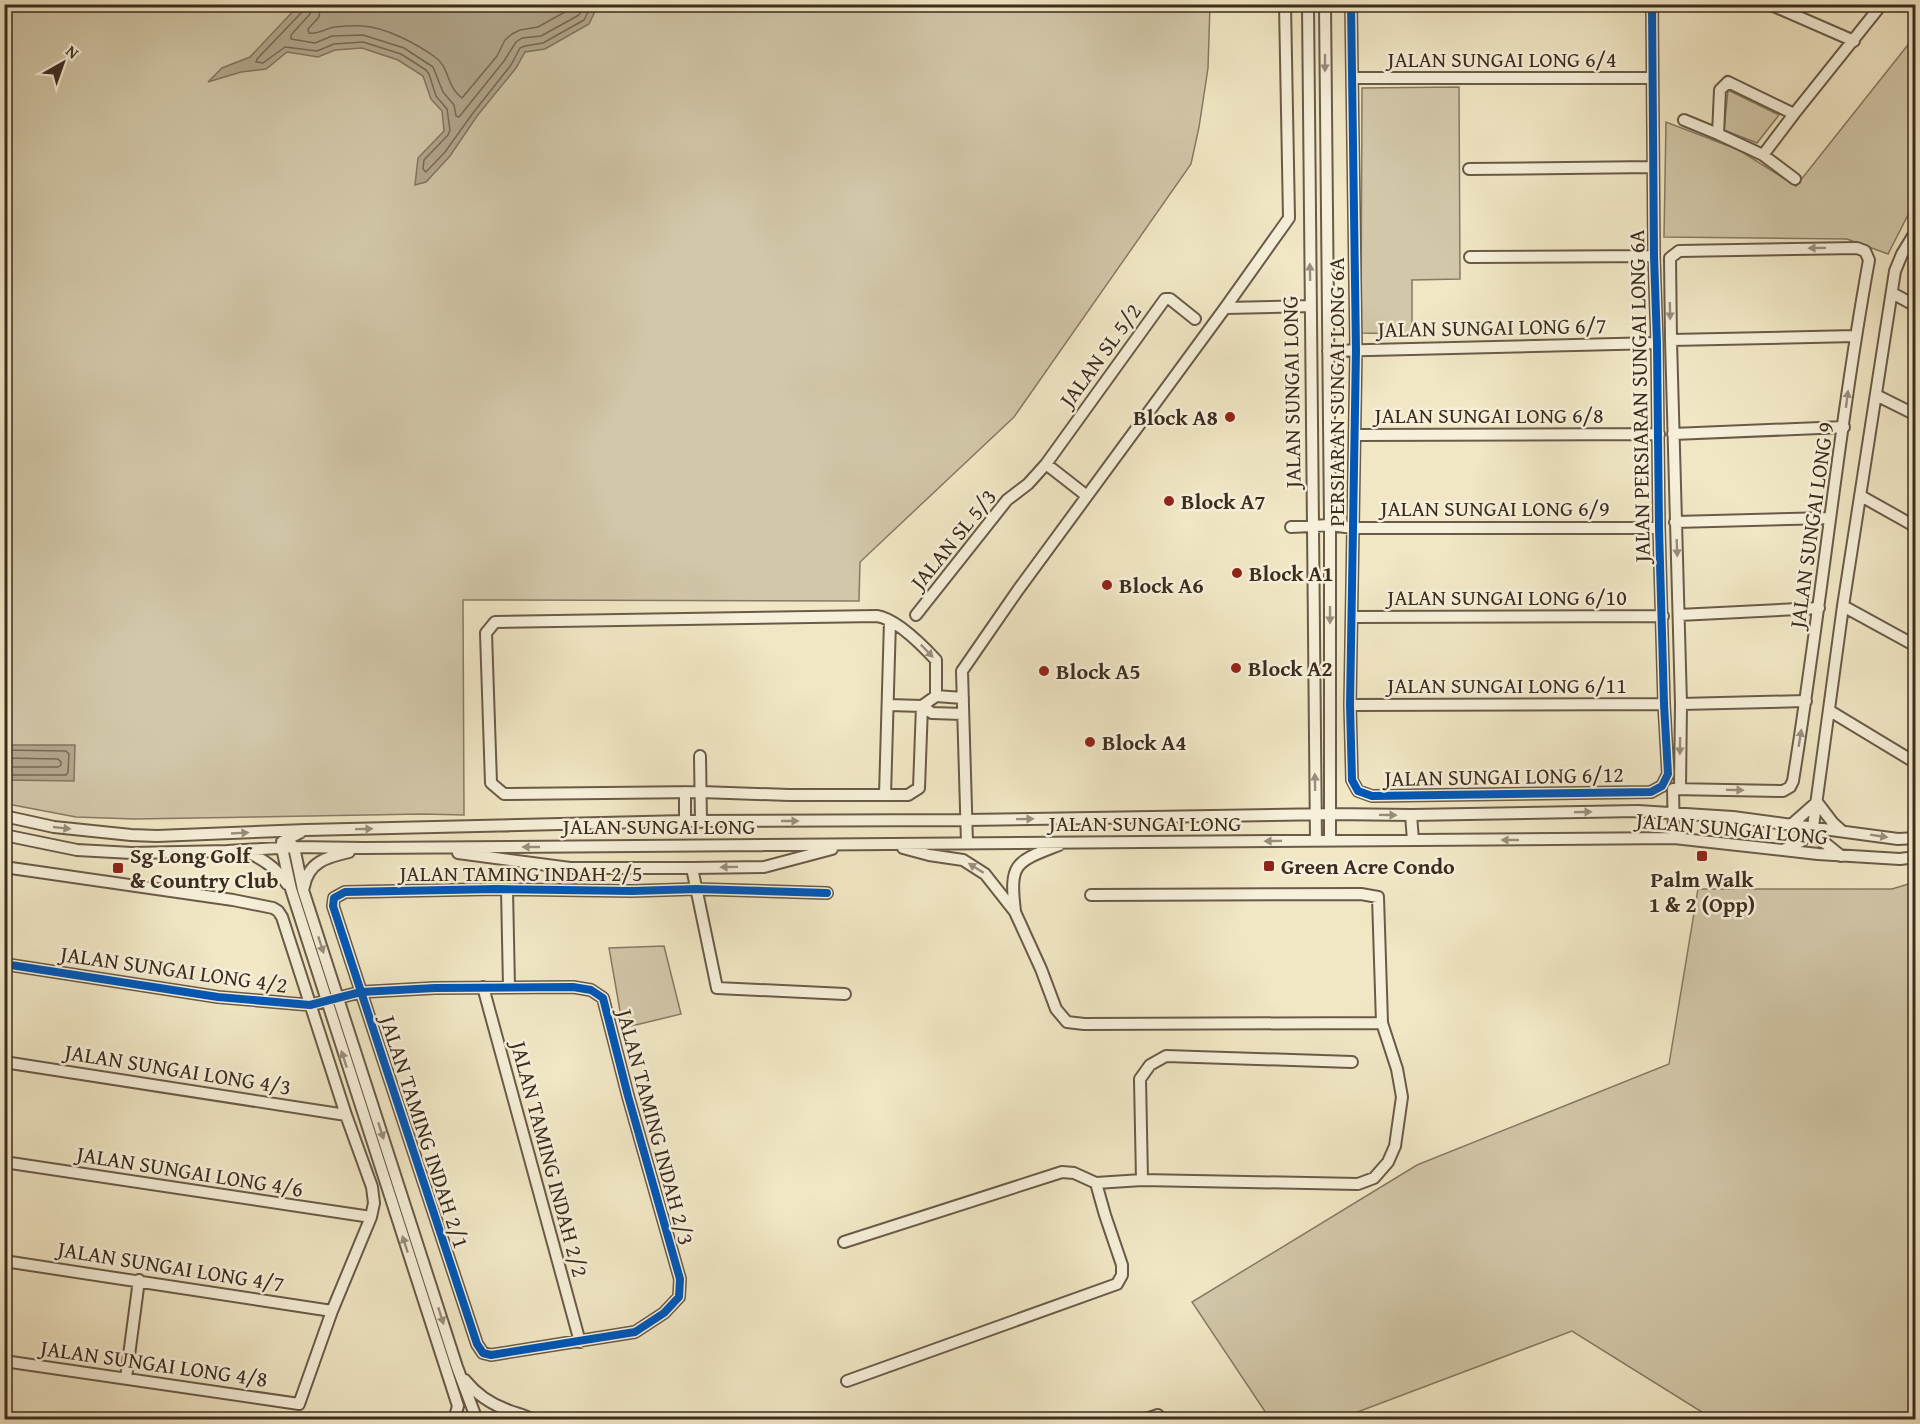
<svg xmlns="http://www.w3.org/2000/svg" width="1920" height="1424" font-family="'Gentium Book Plus',serif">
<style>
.green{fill:#d2c7a9;stroke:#877a64;stroke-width:1.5}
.water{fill:#b3a78d;stroke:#837661;stroke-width:1.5}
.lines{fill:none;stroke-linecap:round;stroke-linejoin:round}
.shore{stroke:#786a56;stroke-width:1.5}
.minor-casing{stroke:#695b48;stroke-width:14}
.minor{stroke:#f6efd9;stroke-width:10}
.cycleway-casing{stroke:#f6efd9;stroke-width:11}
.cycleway{stroke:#0057b8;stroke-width:8}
.oneway{fill:#998e7c}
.poi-dot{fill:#8f2418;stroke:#f6efd9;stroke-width:2}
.labels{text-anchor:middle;stroke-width:5;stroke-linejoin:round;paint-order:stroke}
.street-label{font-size:22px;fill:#3c2c1f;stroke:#f6efd9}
.poi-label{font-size:22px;font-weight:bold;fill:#3c2c1f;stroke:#f6efd9;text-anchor:start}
</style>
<rect width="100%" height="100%" fill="#f1e7c5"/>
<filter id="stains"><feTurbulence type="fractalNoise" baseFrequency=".00333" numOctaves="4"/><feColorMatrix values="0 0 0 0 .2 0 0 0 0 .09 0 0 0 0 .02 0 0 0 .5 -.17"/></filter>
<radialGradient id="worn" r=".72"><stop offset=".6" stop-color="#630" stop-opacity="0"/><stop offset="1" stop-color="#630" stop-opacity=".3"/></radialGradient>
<!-- green -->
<path class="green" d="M4,5H1210L1208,68L1199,127L1191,164L1014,417L860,562L859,601L463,600L464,815L422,814L135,819L76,817L13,805L5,800Z
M1915,36V201L1888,254L1847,239L1664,237L1666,122L1739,150L1796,186Z
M1459,87L1460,279L1412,280V334L1361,333L1362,88Z
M1728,90L1779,115L1757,143L1724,130Z
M1915,882V1419H1713L1572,1331L1339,1419H1270L1192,1302L1417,1165L1669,1064L1698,889H1892Z
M664,946L681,1014L623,1028L609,948Z"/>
<!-- water -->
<path class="water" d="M304,4L598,5L589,24L545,49L525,52L516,68L477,116L450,156L426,182L415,185L418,158L444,131L442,111L431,99L423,76L398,60L362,48L335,50L318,57L287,52L266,69L241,72L208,82L222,68L250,57L296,8Z
M5,745H75L74,781L5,780Z"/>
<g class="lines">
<!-- shore -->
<path class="shore" d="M304,4L303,11L257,59L256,62L263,63L285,47L317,51L334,44L363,42L401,54L426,70L429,74L436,96L447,109L450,130L448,135L424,160L423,169L426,172L445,152L473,113L511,65L520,48L525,46L543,43L584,20L592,4
M312,4L310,14L291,35V39L315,43L332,36L363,35L404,48L433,67L443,92L454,105L456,116L459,117L504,61L516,42L522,38L541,36L579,15L584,4
M321,4L319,17L308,29L309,33C318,35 326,28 335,27C344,26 354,25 363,26C385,27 417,44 435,57C450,67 446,87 462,98L497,56L505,40L512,34L520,30L538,27L572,8L574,4
M4,750L66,751L69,754L68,772L66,775H4
M4,758L58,759L61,762V765L58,767H4"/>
<defs>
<path id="minor" d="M1308,4L1316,841
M1325,4L1330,525V841
M1351,4L1356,350L1350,705L1352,780L1358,791L1372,796L1651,792L1662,786L1668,774L1664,704L1659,528L1657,343L1654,256L1652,4
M1769,4L1854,41
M1353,78H1652
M1684,120L1718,134L1763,155L1795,179
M1718,134L1720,90L1728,82L1794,114
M1763,155L1794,114L1882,4
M1469,169L1653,167
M1470,257L1654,256
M1892,293L1916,306
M1225,308L1310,306
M1671,340L1855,336
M1328,351L1657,343
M1876,395L1916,415
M1673,434L1844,427
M1355,435L1659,434
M1046,464L1087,496
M1861,496L1916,527
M1675,522L1830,518
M1291,527L1330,525L1353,528H1659
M1843,606L1916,646
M916,615L1007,500L1028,484L1046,464L1165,299H1170L1195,319
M1679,615L1819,608
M1352,617L1663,616
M1681,704L1806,701
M889,705L922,706L932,713L963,714
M1350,705L1664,704
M922,706L919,788L908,795H789L701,792L504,794L491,783L486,633L495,622L877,616C897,619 923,646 936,660V696
M922,706L936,696L963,698
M1830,711L1916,763
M700,756L701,822
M885,795L890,621
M1817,802L1833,823L1842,831
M1411,815L1413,840
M4,816L54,827L131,835L157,836L306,830L685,821L966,820L1331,814L1411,815L1638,811L1733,817L1898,839L1916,838
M685,821V792
M1791,825L1817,802
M1813,827L1820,839L1841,856
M301,832L282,842V848L291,889L458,1406L454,1420
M4,835L77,850L132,853L227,851L294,847L364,848L1674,838L1818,854L1900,859L1916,857
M1674,838L1673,789L1783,791L1790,787L1793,781C1821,608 1838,432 1869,260L1865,251L1857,248L1679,251L1670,258L1671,340L1681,704L1680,788
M289,842L294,847L303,890L457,1367L477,1420
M967,843L962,671L1018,590L1225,308L1289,218L1285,4
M903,848L929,855L963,860L985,874L1015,912L1041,969L1056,1009L1067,1022L1084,1024L1382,1023
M1785,849L1802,841L1813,827L1843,606L1895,271L1902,254L1916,231
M244,850C262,859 276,867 287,884
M458,853L570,868H692L764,867L832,849
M4,867L233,900L273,908L278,911L282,917L346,1115L372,1187L374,1203L371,1217L332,1311L299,1404L4,1361
M692,868L717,988L845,994
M304,887C308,862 327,857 349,852
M507,890L509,987
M1015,911C1009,862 1016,862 1059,845
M4,964L218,997L310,1005L361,992L435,988L573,987L591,990L603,998L628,1096L680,1279L679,1297L664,1313L635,1332L491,1355L483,1353L477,1344C428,1199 381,1052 333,906L334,898L345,892L497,889L632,891L696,889L827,893
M483,987L580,1342
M4,1062L346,1115
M4,1162L371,1217
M1142,1180L1140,1079L1150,1065L1166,1056L1352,1062
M844,1242L1062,1172L1074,1173L1096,1183L1142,1180L1358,1184L1374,1178L1388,1162L1395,1146L1402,1097L1397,1069L1382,1023L1378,897L1361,894L1091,895
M4,1261L332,1311
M126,1378L139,1280
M465,1380C476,1394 493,1405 510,1411C518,1414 524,1414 532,1420
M847,1381L1117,1284L1122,1275V1265L1105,1215L1096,1183
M489,1420L512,1412
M1143,1420L1158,1415"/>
</defs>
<!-- minor casing -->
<use href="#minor" class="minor-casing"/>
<!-- minor -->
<use href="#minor" class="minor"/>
<defs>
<path id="cycleway" d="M1351,4L1356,350L1350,705L1352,780L1358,791L1372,796L1651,792L1662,786L1668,774L1664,704L1659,528L1657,343L1654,256L1652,4
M4,964L218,997L310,1005L361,992L435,988L573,987L591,990L603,998L628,1096L680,1279L679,1297L664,1313L635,1332L491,1355L483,1353L477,1344C428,1199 381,1052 333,906L334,898L345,892L497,889L632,891L696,889L827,893"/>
</defs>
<!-- cycleway casing -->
<use href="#cycleway" class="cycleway-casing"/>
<!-- cycleway -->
<use href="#cycleway" class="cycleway"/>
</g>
<!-- one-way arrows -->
<defs><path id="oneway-solid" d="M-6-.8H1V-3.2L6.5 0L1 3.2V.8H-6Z" transform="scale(1.5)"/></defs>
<g class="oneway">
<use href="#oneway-solid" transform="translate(1325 63) rotate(90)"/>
<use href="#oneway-solid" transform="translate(1817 248) rotate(179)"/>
<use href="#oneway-solid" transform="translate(1310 272) rotate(-91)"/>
<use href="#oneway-solid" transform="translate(1670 311) rotate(89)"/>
<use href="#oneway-solid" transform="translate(1847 399) rotate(-83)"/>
<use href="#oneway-solid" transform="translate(1677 548) rotate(88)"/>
<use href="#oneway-solid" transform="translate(1330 615) rotate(90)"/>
<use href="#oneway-solid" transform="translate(927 651) rotate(46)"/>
<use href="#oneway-solid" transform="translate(1800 738) rotate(-81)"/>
<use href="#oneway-solid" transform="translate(1680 746) rotate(91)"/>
<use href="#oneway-solid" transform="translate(1315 782) rotate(-91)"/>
<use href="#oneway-solid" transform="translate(1735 790) rotate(1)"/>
<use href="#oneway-solid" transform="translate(1583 812) rotate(-1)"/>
<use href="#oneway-solid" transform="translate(1388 815) rotate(1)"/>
<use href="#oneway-solid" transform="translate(1025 819) rotate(-1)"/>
<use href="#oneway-solid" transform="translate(790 821)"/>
<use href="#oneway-solid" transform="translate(62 828) rotate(6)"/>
<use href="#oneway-solid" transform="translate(364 829) rotate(-1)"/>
<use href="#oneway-solid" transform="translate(240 833) rotate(-3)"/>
<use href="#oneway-solid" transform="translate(1879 836) rotate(9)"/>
<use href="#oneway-solid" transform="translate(1510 840) rotate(180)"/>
<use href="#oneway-solid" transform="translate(1273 841) rotate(179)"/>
<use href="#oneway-solid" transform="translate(531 847) rotate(180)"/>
<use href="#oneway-solid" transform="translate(729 867) rotate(179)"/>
<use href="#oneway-solid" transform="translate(976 868) rotate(-148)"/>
<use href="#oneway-solid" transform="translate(321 945) rotate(72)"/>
<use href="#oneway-solid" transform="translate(344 1059) rotate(-108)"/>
<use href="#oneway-solid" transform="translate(381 1131) rotate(72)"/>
<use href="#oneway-solid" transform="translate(405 1244) rotate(-108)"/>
<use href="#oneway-solid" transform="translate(441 1316) rotate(72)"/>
</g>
<!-- markers -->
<g class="poi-dot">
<circle cx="1230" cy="417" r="6"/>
<circle cx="1169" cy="501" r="6"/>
<circle cx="1237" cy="573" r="6"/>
<circle cx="1107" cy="585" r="6"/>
<circle cx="1236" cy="668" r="6"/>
<circle cx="1044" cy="671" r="6"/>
<circle cx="1090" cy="742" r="6"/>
<rect x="1696" y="850" width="12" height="12" rx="3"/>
<rect x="1263" y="860" width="12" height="12" rx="3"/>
<rect x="112" y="862" width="12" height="12" rx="3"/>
</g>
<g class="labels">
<!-- street labels -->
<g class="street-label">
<text x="1502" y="67">JALAN SUNGAI LONG 6/4</text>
<text transform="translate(1492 327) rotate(-1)" y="8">JALAN SUNGAI LONG 6/7</text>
<text transform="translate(1100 355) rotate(-54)" y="8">JALAN SL 5/2</text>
<text transform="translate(1291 392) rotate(-91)" y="8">JALAN SUNGAI LONG</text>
<text transform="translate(1336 392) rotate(-90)" y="8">PERSIARAN SUNGAI LONG 6A</text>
<text transform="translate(1639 396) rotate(-91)" y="8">JALAN PERSIARAN SUNGAI LONG 6A</text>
<text x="1489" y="423">JALAN SUNGAI LONG 6/8</text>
<text x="1495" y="516">JALAN SUNGAI LONG 6/9</text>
<text transform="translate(1811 525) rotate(-82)" y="8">JALAN SUNGAI LONG 9</text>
<text transform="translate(953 539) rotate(-51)" y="8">JALAN SL 5/3</text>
<text x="1507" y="605">JALAN SUNGAI LONG 6/10</text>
<text x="1507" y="693">JALAN SUNGAI LONG 6/11</text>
<text transform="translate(1504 776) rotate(-1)" y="8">JALAN SUNGAI LONG 6/12</text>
<text x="1145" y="831">JALAN SUNGAI LONG</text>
<text x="659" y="834">JALAN SUNGAI LONG</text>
<text transform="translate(1732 828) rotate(5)" y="8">JALAN SUNGAI LONG</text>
<text x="521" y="881">JALAN TAMING INDAH 2/5</text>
<text transform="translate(174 969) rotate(8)" y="8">JALAN SUNGAI LONG 4/2</text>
<text transform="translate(178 1069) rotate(9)" y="8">JALAN SUNGAI LONG 4/3</text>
<text transform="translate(656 1127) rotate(75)" y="8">JALAN TAMING INDAH 2/3</text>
<text transform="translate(425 1132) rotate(72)" y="8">JALAN TAMING INDAH 2/1</text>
<text transform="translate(550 1159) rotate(75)" y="8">JALAN TAMING INDAH 2/2</text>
<text transform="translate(190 1171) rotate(9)" y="8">JALAN SUNGAI LONG 4/6</text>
<text transform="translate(171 1266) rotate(9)" y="8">JALAN SUNGAI LONG 4/7</text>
<text transform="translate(154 1363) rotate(8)" y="8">JALAN SUNGAI LONG 4/8</text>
</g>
<!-- poi labels -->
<g class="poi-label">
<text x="1218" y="425" text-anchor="end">Block A8</text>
<text x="1181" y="509">Block A7</text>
<text x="1249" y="581">Block A1</text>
<text x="1119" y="593">Block A6</text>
<text x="1248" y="676">Block A2</text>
<text x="1056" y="679">Block A5</text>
<text x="1102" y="750">Block A4</text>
<text x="130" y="863">Sg Long Golf<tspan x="130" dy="25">&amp; Country Club</tspan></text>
<text x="1281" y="874">Green Acre Condo</text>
<text x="1702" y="887" text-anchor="middle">Palm Walk<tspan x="1702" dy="25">1 &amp; 2 (Opp)</tspan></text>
</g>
</g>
<!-- margin -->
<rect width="1920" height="1424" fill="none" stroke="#f1e7c5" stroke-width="24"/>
<rect x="6" y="6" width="1908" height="1412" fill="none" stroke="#3c2c1f" stroke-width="3"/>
<rect x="12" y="12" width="1896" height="1400" fill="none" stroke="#3c2c1f" stroke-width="1.5"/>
<!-- north arrow -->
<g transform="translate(63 63) rotate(40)" stroke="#f6efd9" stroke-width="4.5" paint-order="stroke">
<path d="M0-4.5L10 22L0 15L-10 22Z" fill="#3c2c1f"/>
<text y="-9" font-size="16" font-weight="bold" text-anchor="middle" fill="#3c2c1f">N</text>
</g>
<rect width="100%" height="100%" filter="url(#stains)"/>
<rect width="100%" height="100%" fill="url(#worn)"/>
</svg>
